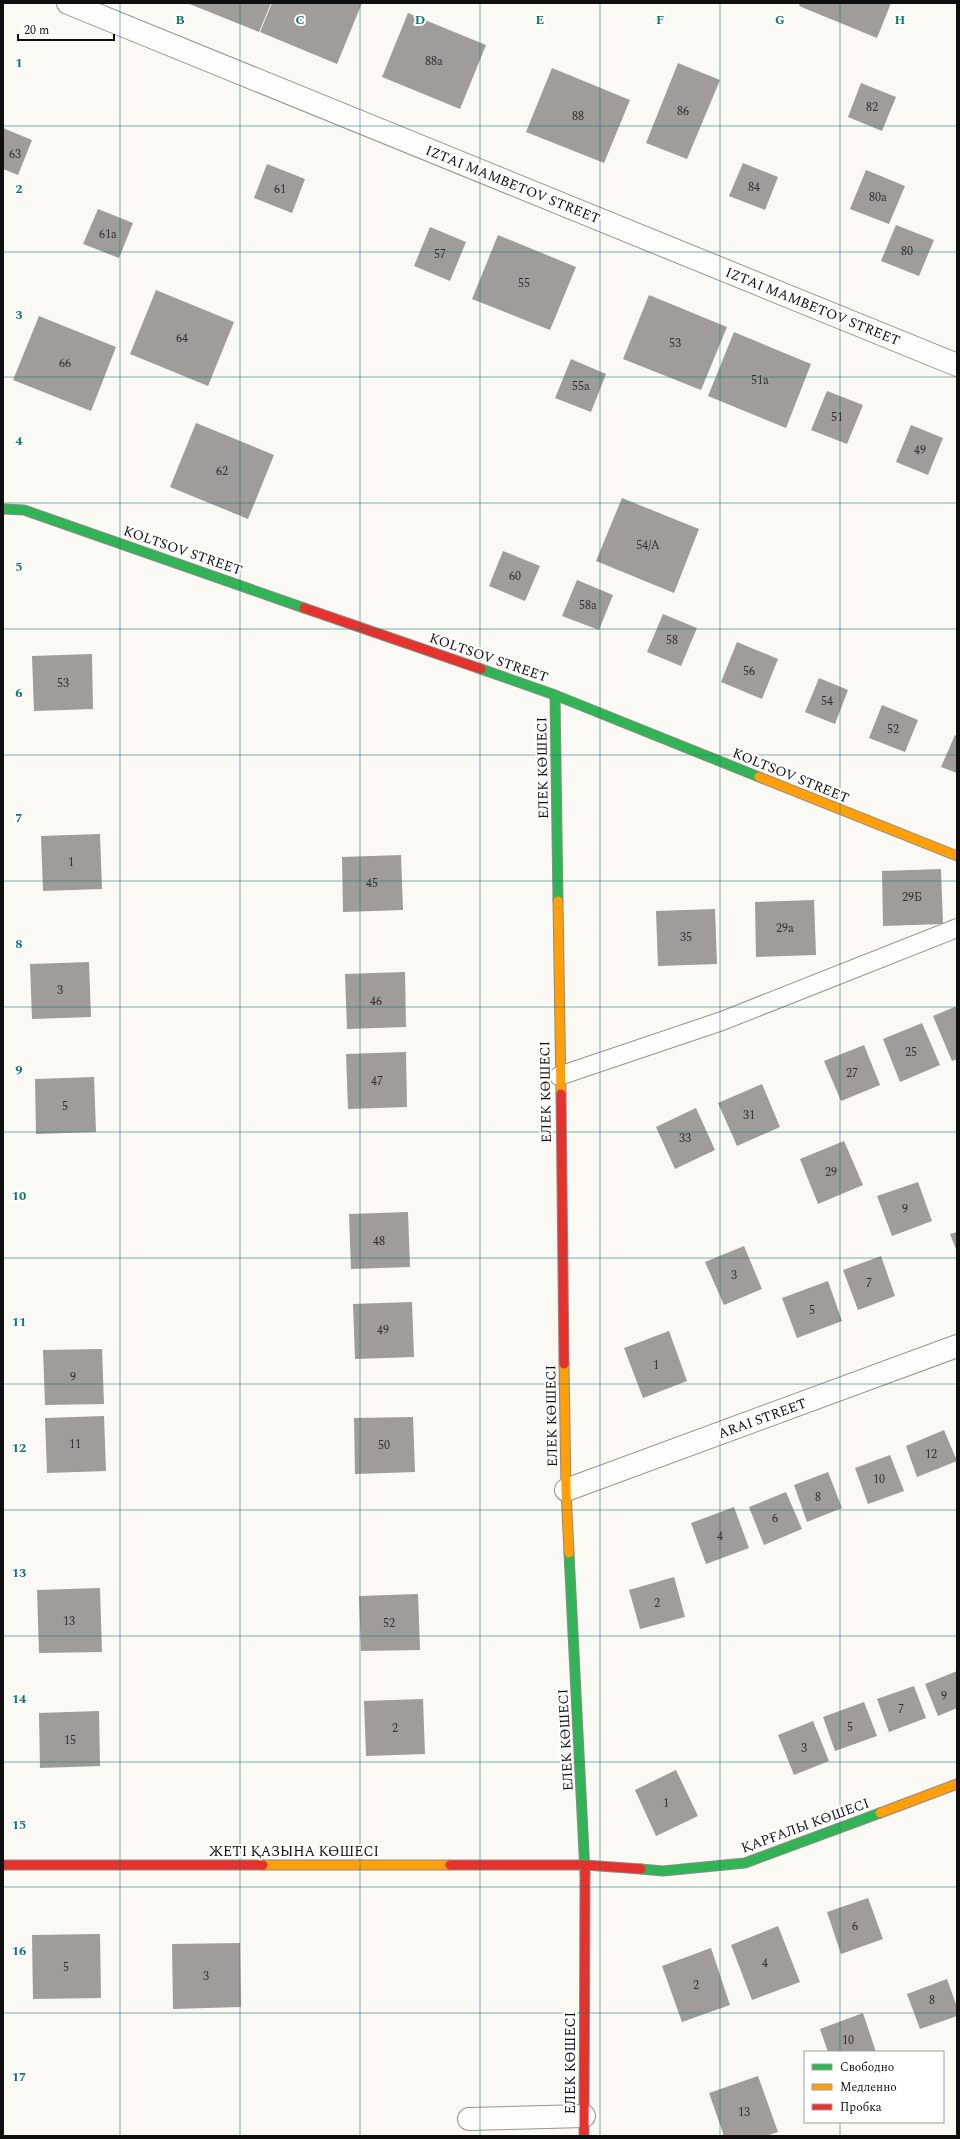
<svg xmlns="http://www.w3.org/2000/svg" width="960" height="2139" font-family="Spectral,serif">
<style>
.building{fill:#9f9c99}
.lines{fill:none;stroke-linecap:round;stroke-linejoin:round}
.lane-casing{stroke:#959492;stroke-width:20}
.street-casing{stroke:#959492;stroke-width:24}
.fast-casing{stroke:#8c8b89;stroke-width:11}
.slow-casing{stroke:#8c8b89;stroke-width:11}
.jam-casing{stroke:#8c8b89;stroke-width:11}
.lane{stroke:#fefefd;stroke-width:18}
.street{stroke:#fefefd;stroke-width:22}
.fast{stroke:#30b455;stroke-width:9}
.slow{stroke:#ff9f0a;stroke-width:9}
.jam{stroke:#e5322d;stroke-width:9}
.grid{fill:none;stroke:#0f766e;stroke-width:1;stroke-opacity:0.55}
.labels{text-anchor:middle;stroke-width:4;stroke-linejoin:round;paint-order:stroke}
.number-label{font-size:12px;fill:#333232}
.street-label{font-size:14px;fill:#0f0f0f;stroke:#fff}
.grid-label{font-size:13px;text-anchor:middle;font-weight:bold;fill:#0f766e;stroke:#fff;stroke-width:4;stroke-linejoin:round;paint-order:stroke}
</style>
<rect width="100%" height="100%" fill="#fbf9f4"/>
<!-- building -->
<path class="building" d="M187,3H271L259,32Z
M272,3H362L337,64L260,32Z
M800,3H891L877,38L799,6Z
M408,13L486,45L460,109L382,77Z
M678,63L720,80L687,159L646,143Z
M552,68L630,100L604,163L526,132Z
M861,83L896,97L882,131L848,117Z
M3,128L32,140L18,175L3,169Z
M743,163L778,177L765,210L729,196Z
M267,164L305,179L292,213L254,198Z
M866,170L905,186L889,224L850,209Z
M98,209L133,223L119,258L83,244Z
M896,225L934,240L919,276L881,261Z
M430,227L466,242L450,281L414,266Z
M498,235L576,267L550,330L472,299Z
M156,290L234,322L208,386L130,354Z
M649,295L727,327L701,390L623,359Z
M39,316L116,347L91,411L13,380Z
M734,332L811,364L786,428L708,396Z
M571,359L606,374L591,412L555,398Z
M827,391L863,405L847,444L811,430Z
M196,423L274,455L248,519L170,487Z
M911,425L943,438L928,475L896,462Z
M622,498L699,529L674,593L596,561Z
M503,551L540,566L525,601L489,586Z
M577,580L613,595L599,630L562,616Z
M663,614L697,628L681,666L647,652Z
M737,642L778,659L762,699L721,682Z
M92,654L93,709L34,711L32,656Z
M819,678L848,690L835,724L805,712Z
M882,705L918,720L905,752L869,738Z
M955,735L957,736V773L941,767Z
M100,834L102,889L43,891L41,836Z
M401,855L403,910L343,912L342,857Z
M941,869L943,924L883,926L882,871Z
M814,900L816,955L756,957L755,902Z
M715,909L717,964L658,966L656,911Z
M89,962L91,1017L32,1019L30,964Z
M405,972L406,1027L347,1029L345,974Z
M957,1006V1059L952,1061L933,1016Z
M922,1023L940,1065L900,1082L883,1039Z
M864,1045L880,1085L841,1101L824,1061Z
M406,1052L407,1107L348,1109L346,1054Z
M94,1077L96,1132L36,1134L35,1079Z
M762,1084L780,1127L737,1146L718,1103Z
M696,1108L715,1150L675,1169L656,1127Z
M844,1141L863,1185L818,1204L800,1159Z
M918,1182L932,1221L892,1236L877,1196Z
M408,1212L410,1267L351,1269L349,1214Z
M957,1232V1252L950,1234Z
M744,1246L762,1289L724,1305L705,1262Z
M881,1256L895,1296L858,1310L843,1270Z
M828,1281L842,1321L797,1338L782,1298Z
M412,1302L414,1357L355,1359L353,1304Z
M669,1331L687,1381L643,1398L624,1348Z
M102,1349L104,1404L45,1405L43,1350Z
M104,1416L106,1471L47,1473L45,1418Z
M413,1417L415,1472L355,1474L354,1418Z
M944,1430L957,1461L917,1477L906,1446Z
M890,1455L904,1491L868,1504L855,1468Z
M828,1472L842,1508L807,1522L794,1485Z
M786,1492L802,1529L764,1545L749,1507Z
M734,1507L749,1548L706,1564L691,1523Z
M674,1577L685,1617L640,1629L629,1590Z
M100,1588L102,1652L39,1653L37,1590Z
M418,1594L420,1650L361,1651L359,1596Z
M957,1671V1708L938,1716L925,1684Z
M914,1686L926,1718L889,1732L877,1699Z
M423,1699L425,1754L366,1756L364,1701Z
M864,1702L877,1736L835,1751L823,1717Z
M99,1711L100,1766L40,1768L39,1713Z
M813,1721L829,1761L794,1775L778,1735Z
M676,1770L698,1816L656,1836L635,1790Z
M868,1898L883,1939L841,1954L827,1912Z
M778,1926L800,1982L752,2000L731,1945Z
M100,1934L101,1998L33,1999L32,1935Z
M240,1943L241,2007L173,2009L172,1944Z
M711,1948L730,2005L682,2022L662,1966Z
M947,1979L957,2007V2016L920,2029L907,1994Z
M863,2013L876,2052H828L820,2029Z
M758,2076L778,2132L766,2136H724L709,2093Z"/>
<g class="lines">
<defs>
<path id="lane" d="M559,1076L722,1021L957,928"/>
<path id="street" d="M68,3L957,365
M566,1490L957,1346
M469,2119L584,2116"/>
<path id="fast" d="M3,509L24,510L304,608
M481,669L555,695L759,777
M555,695L558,901
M569,1553L585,1873
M641,1869L663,1871L745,1863L880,1813"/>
<path id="slow" d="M759,777L957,856
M558,901L561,1094
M564,1364L566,1490L569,1553
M880,1813L957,1784
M263,1865H450"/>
<path id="jam" d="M304,608L481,669
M561,1094L564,1364
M3,1865H263
M450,1865H585L641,1869
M584,2136L585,1873"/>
</defs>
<!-- lane casing -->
<use href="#lane" class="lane-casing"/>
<!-- street casing -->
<use href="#street" class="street-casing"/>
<!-- fast casing -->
<use href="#fast" class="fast-casing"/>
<!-- slow casing -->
<use href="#slow" class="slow-casing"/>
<!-- jam casing -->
<use href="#jam" class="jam-casing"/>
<!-- lane -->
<use href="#lane" class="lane"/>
<!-- street -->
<use href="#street" class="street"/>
<!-- fast -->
<use href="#fast" class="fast"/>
<!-- slow -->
<use href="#slow" class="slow"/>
<!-- jam -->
<use href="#jam" class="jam"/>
</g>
<!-- grid -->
<path class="grid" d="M120,3V2136M240,3V2136M360,3V2136M480,3V2136M600,3V2136M720,3V2136M840,3V2052M3,126H957M3,252H957M3,377H957M3,503H957M3,629H957M3,755H957M3,881H957M3,1007H957M3,1132H957M3,1258H957M3,1384H957M3,1510H957M3,1636H957M3,1762H957M3,1887H957M3,2013H957M840,2122V2136"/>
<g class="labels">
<!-- number labels -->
<g class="number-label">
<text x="434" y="65">88а</text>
<text x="872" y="111">82</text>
<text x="683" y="115">86</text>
<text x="578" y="120">88</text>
<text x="15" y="158">63</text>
<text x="754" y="191">84</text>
<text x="280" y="193">61</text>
<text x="878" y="201">80а</text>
<text x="108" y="238">61а</text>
<text x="907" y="255">80</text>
<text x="440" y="258">57</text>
<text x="524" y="287">55</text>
<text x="182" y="342">64</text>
<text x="675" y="347">53</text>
<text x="65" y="367">66</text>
<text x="760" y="384">51а</text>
<text x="581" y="390">55а</text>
<text x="837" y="421">51</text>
<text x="920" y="454">49</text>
<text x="222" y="475">62</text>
<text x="648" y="549">54/А</text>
<text x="515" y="580">60</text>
<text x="588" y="609">58а</text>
<text x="672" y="644">58</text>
<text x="749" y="675">56</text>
<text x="63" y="687">53</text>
<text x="827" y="705">54</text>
<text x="893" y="733">52</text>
<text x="71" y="866">1</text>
<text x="372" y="887">45</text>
<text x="912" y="901">29Б</text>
<text x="785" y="932">29а</text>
<text x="686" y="941">35</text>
<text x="60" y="994">3</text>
<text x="376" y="1005">46</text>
<text x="911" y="1056">25</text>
<text x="852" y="1077">27</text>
<text x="377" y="1085">47</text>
<text x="65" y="1110">5</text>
<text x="749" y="1119">31</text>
<text x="685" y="1142">33</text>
<text x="831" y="1176">29</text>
<text x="905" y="1213">9</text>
<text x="379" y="1245">48</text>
<text x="734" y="1279">3</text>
<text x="869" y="1287">7</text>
<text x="812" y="1314">5</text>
<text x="383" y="1334">49</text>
<text x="656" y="1369">1</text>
<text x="73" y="1381">9</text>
<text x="75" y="1448">11</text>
<text x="384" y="1449">50</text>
<text x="931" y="1458">12</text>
<text x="879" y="1483">10</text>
<text x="818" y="1501">8</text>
<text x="775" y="1522">6</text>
<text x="720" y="1540">4</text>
<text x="657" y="1607">2</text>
<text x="69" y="1625">13</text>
<text x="389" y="1627">52</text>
<text x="944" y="1700">9</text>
<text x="901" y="1713">7</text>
<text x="850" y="1731">5</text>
<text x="395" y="1732">2</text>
<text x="70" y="1744">15</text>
<text x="804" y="1752">3</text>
<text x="666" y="1807">1</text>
<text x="855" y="1930">6</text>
<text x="765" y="1967">4</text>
<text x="66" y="1971">5</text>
<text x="206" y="1980">3</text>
<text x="696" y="1989">2</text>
<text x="932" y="2004">8</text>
<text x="848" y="2044">10</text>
<text x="744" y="2116">13</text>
</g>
<!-- street labels -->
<g class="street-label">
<text transform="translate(513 184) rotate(22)" y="5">IZTAI MAMBETOV STREET</text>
<text transform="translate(813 306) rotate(22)" y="5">IZTAI MAMBETOV STREET</text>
<text transform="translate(183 550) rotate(19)" y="5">KOLTSOV STREET</text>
<text transform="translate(489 657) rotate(19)" y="5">KOLTSOV STREET</text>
<text transform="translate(542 768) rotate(-91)" y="5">ЕЛЕК КӨШЕСІ</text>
<text transform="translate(791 775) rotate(22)" y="5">KOLTSOV STREET</text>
<text transform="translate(545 1092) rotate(-91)" y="5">ЕЛЕК КӨШЕСІ</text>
<text transform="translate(551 1416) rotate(-91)" y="5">ЕЛЕК КӨШЕСІ</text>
<text transform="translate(762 1418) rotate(-20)" y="5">ARAI STREET</text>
<text transform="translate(565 1740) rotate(-93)" y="5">ЕЛЕК КӨШЕСІ</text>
<text transform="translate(805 1825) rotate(-20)" y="5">ҚАРҒАЛЫ КӨШЕСІ</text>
<text x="294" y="1856">ЖЕТІ ҚАЗЫНА КӨШЕСІ</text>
<text transform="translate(570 2063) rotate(-90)" y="5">ЕЛЕК КӨШЕСІ</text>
</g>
</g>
<g class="grid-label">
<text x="180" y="24">B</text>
<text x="300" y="24">C</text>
<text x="420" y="24">D</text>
<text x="540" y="24">E</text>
<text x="660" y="24">F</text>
<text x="780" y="24">G</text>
<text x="900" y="24">H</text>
<text x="19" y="67">1</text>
<text x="19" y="193">2</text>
<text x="19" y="319">3</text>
<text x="19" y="445">4</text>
<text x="19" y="571">5</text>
<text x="19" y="697">6</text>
<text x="19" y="822">7</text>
<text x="19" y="948">8</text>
<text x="19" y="1074">9</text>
<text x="19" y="1200">10</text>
<text x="19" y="1326">11</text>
<text x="19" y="1452">12</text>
<text x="19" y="1577">13</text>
<text x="19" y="1703">14</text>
<text x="19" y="1829">15</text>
<text x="19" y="1955">16</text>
<text x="19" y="2081">17</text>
</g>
<!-- border -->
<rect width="960" height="2139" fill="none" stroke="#0f0f0f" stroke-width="8"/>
<!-- legend -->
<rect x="804" y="2051" width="140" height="72" fill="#ffffff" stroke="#9f9f9f"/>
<rect x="812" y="2064" width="20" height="6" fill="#30b455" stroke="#9f9f9f"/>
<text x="840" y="2071" font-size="12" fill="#0f0f0f">Свободно</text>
<rect x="812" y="2084" width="20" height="6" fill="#ff9f0a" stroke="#9f9f9f"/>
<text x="840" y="2091" font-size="12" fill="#0f0f0f">Медленно</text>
<rect x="812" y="2104" width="20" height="6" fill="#e5322d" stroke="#9f9f9f"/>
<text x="840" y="2111" font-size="12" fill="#0f0f0f">Пробка</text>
<!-- scale -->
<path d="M18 34v6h96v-6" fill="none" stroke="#0f0f0f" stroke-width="2"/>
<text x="24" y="34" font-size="12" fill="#0f0f0f" stroke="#ffffff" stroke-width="3" paint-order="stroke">20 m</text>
</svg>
